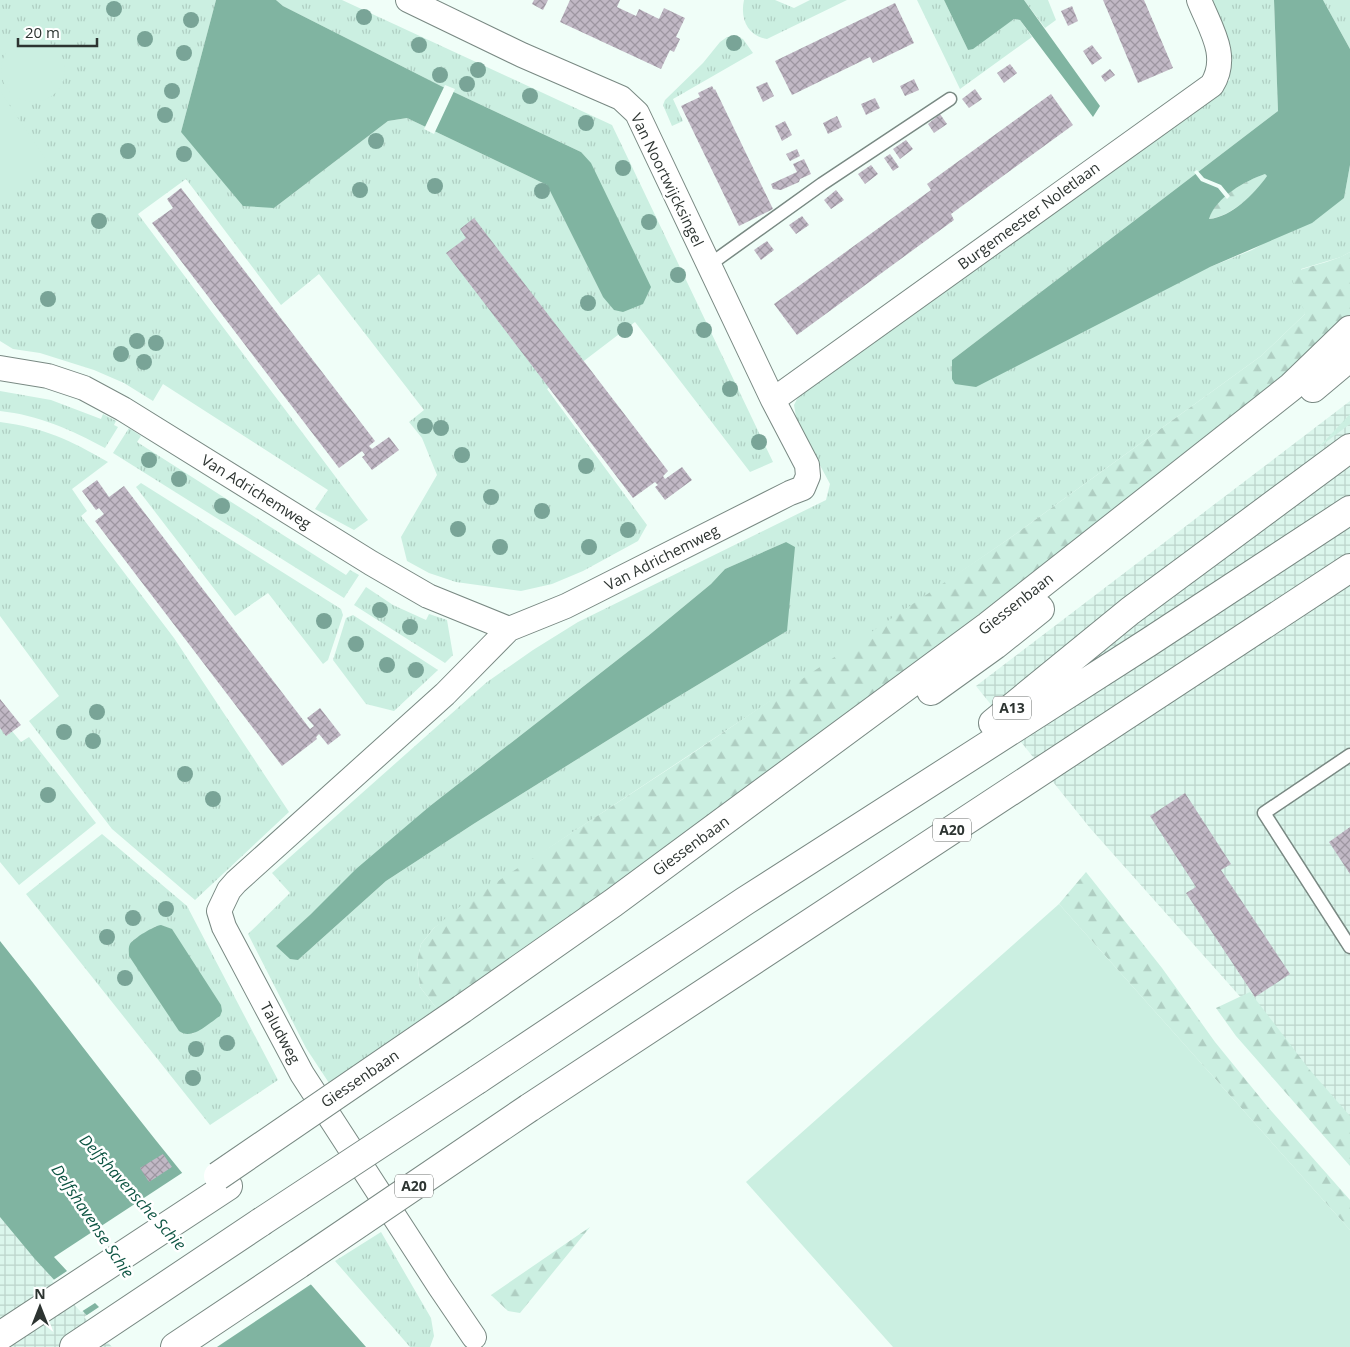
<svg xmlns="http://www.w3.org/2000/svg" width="1350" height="1347" font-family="'Open Sans',sans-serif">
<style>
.industrial{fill:url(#industrial-grid)}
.grass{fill:url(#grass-tufts);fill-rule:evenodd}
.forest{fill:url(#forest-firs)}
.pitch{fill:#cbefe1}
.water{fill:#80b4a1;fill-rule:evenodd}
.pier{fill:#f0fef8}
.building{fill:url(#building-cross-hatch)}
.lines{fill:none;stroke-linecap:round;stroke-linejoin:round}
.service-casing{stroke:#798983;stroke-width:15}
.minor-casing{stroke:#798983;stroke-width:26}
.tertiary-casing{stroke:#798983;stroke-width:30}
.motorway-casing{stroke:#798983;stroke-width:30}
.service{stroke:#fff;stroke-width:12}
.minor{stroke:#fff;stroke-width:24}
.tertiary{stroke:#fff;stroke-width:28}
.motorway{stroke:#fff;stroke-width:28}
.tertiary-bridge-casing{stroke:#798983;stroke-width:30;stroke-linecap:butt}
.motorway-bridge-casing{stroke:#798983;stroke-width:30;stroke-linecap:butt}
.tertiary-bridge{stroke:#fff;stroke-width:28}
.motorway-bridge{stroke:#fff;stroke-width:28}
.tree{fill:#79a497}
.labels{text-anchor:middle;stroke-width:5;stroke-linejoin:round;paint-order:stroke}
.shield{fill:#fff;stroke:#6c716f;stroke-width:1}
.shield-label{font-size:14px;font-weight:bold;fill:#2d3431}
.street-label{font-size:15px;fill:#2d3431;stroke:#fff}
.water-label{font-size:16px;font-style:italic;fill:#0d5442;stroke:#fff}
</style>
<defs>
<pattern id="industrial-grid" width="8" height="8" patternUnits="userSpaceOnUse" patternTransform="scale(1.25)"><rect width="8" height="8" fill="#dbf6ec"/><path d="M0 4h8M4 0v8" fill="none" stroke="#bcd4cb"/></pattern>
<pattern id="grass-tufts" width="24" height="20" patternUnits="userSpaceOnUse" patternTransform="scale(1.25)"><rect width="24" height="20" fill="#cbefe1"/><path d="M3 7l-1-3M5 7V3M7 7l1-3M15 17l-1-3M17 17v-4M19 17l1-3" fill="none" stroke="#afcec2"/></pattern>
<pattern id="forest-firs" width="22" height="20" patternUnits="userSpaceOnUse" patternTransform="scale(1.25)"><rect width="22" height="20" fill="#cbefe1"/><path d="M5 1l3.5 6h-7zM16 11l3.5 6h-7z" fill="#afcec2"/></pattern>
<pattern id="building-cross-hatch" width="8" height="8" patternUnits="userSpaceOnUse" patternTransform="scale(1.25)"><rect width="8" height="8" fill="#c1b8c5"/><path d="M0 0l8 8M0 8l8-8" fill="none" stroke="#9d96a1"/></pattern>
</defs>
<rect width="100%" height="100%" fill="#f0fef8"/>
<!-- industrial -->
<path class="industrial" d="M1350,401V1120L1090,828L976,686Z
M0,1163L178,1347H0Z"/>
<!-- grass -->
<path class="grass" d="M0,0H216L181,132L274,208L388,121L407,118L547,185L603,297L581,152L441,86L283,6L276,0H342L612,125L773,462L750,472L635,322L547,389L647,525L638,541L583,571L552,584L521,591L456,582L429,573L407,561L401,537L437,475L422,438L409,422L424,410L319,274L281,305L186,179L138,214L368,520L354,530L315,509L328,490L163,384L153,401L124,383L94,370L40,353L13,349L0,341Z
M744,0H775L794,8L810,0H847L767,39C747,36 740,18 744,0Z
M917,0H944L968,50L1014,19L1020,20L1032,37L960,89Z
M1024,0H1048L1056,20L1045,28Z
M1201,0H1274L1278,111L952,360L1210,267L1252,250L1344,198L1350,165V252L1341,257L1301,269L1305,314L1261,356L1010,538L858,643L555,844L434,928L421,944L417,961L420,987L437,1009L329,1083L306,1048L248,934L290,893L272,873L487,682L533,650L578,622L826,500L830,484L797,422L794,405L799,395L1230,80ZM786,542L787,631L661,707L475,823L386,881L298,960L276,946L430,806L648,636L711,584L725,569Z
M1323,0H1350V49Z
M736,36L743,39L753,53L673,99L683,121L672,126L663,105L665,100L703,63L720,42L727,37Z
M0,391L51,400L101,419L103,414L116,421L114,425L118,427L105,448C72,430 38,415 0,411Z
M0,422C45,428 70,440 108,462L72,489L87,511L81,516L174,638L289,812L195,900L112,829L29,721L59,696L0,616Z
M129,428L141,436L137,442L346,575L350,570L359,575L344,598L113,453Z
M141,483L341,609L343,615L328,660L323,664L268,593L235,616L136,487Z
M366,587L393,605L426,620L429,614L447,620L453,655L445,663L354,605Z
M353,615L438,670L394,711L366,704L333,660L346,618Z
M0,728L6,736L12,731L21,742L29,737L96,823L19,885L0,862Z
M102,834L187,906L278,1080L210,1125L26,894ZM156,926L198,1030L192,1034L132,941Z
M381,1232L431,1318L434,1336L430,1347H410L335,1261Z"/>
<!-- forest -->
<path class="forest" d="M1265,174L1267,176C1254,195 1232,216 1209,219C1215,197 1245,181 1265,174Z
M1350,252V315L1339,331L1221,441L627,881L437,1009L420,987L417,961L421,944L434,928L463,904L690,755L1010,538L1261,356L1305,314L1290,274C1309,265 1332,263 1350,252Z
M1350,414V424L1318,448Z
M1086,872L1162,968L1215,1042L1267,1106L1350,1200V1230L1059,904Z
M1250,992L1309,1069L1350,1116V1166L1236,1036L1216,1008Z
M590,1227L520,1313L508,1311L491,1295Z"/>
<!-- pitch -->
<path class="pitch" d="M1 70a32 32 0 1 1 64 0a32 32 0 1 1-64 0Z
M0,91L48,163L0,195Z
M1059,904L1350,1230V1347H893L746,1182Z"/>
<!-- water -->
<path class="water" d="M216,0H276L283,6L441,86L581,152L591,163L651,287L643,304L623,312L614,310L603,297L547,185L407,118L388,121L274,208L243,206L181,132Z
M944,0H1024L1100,106L1093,117L1020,20L1014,19L973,49L968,50Z
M1274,0H1323L1350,49V165L1344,198L1312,223L1210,267L976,387L955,384L952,379V360L1278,111ZM1265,174L1267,176C1254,194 1232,217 1209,219C1216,197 1245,181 1265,174Z
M786,542L795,547L787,631L661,707L475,823L386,881L298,960L290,959L276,946L311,914L356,869L430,806L648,636L711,584L725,569Z
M161,925L172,929L221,1005L222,1011L220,1016C209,1023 192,1041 179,1031L129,956C129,952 128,948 130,944C134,938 154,926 161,925Z
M0,941C94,1059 183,1183 287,1293L307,1280L366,1347H116L34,1258L0,1217Z"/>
<!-- pier -->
<path class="pier" d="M445,85L455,89L434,134L424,129Z
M1197,170L1204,178L1221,185L1230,196L1227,199L1218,188L1201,181L1194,172Z
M185,1171L287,1290L306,1277L313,1283L217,1347H112L84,1317L99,1307L95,1303L81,1312L52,1281L67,1271L54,1257Z"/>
<!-- building -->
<path class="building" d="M534,0H548L543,10L532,4Z
M570,0H620L617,7L636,16L639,9L659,19L664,8L685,18L676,37L680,39L674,52L670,50L661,69L560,22Z
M1103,0H1144L1173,68L1138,83Z
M895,3L914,43L873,63L870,57L792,95L775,61Z
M1072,6L1078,21L1068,26L1061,11Z
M1092,45L1102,58L1092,65L1083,51Z
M1010,64L1017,73L1004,83L997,73Z
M1110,69L1115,75L1105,82L1101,76Z
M914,79L919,90L905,96L900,86Z
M767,82L774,96L763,102L756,87Z
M712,86L714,90L715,89L773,209L739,226L681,106L700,97L698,93Z
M975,89L982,99L969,108L962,99Z
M1051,94L1073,125L951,214L954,220L797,335L774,304L931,190L927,184Z
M875,98L880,108L866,115L861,104Z
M940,114L947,124L934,133L928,124Z
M837,116L842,127L828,134L823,123Z
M785,121L792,135L782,141L775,126Z
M906,140L913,149L900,159L893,149Z
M797,149L800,156L790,161L786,154Z
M890,154L899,167L893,171L884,158Z
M804,159L811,174L800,179L799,182L781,190L773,189L771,184L797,172L793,164Z
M871,165L878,174L865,184L858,174Z
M181,188L375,441L369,446L372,449L389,437L399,450L372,470L362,457L365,455L362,451L339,468L152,223L173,208L167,199Z
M836,190L844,200L831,209L824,200Z
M802,216L809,225L796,234L789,225Z
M474,218L668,471L663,476L665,479L682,467L692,480L665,500L655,487L658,485L655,482L633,498L446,253L466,238L460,229Z
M767,241L774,250L761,260L754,250Z
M97,480L109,497L124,486L310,729L314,726L307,718L320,708L341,735L328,745L319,734L316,737L317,739L282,766L95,521L104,514L99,508L96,510L82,491Z
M0,699L21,725L6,736L0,728Z
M1185,793L1231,864L1221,870L1290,974L1255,997L1186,893L1196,887L1150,816Z
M1350,827V874L1329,842Z
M163,1154L172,1167L149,1182L140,1168Z"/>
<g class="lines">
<defs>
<path id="service" d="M709,265L822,184L950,99
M1350,755L1264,813L1350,947"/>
<path id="minor" d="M0,368L48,376L84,388L123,409L371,563L428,596L509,629L566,606L790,493L803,488L808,476L807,465L773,400L637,113L621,98L522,55L408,0
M773,400L1212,85C1230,56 1210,28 1199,0
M474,1337L440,1287L302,1074L224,927L219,911L229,890L236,882L445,694L509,629"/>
<path id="tertiary" d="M1313,388L1350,357
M931,691L995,645L1040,609
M462,1009L613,903L988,626L1291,387L1350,330
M0,1336L228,1186"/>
<path id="motorway" d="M993,723L1130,611L1350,448
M477,1080L745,901L1149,642L1350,510
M529,1108L1350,568
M74,1347L261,1222
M175,1347L299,1264"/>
</defs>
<!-- service casing -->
<use href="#service" class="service-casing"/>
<!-- minor casing -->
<use href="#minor" class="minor-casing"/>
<!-- tertiary casing -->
<use href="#tertiary" class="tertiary-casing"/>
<!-- motorway casing -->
<use href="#motorway" class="motorway-casing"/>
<!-- service -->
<use href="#service" class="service"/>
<!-- minor -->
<use href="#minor" class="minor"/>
<!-- tertiary -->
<use href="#tertiary" class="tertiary"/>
<!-- motorway -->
<use href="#motorway" class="motorway"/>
<defs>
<path id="tertiary-bridge" d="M218,1176L462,1009"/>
<path id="motorway-bridge" d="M261,1222L477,1080
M299,1264L529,1108"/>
</defs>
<!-- tertiary-bridge casing -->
<use href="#tertiary-bridge" class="tertiary-bridge-casing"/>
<!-- motorway-bridge casing -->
<use href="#motorway-bridge" class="motorway-bridge-casing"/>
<!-- tertiary-bridge -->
<use href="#tertiary-bridge" class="tertiary-bridge"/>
<!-- motorway-bridge -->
<use href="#motorway-bridge" class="motorway-bridge"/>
</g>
<!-- trees -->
<g class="tree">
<circle cx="114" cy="9" r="8"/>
<circle cx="364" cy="17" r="8"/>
<circle cx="191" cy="20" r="8"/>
<circle cx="145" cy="39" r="8"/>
<circle cx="734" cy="43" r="8"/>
<circle cx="419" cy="45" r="8"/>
<circle cx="184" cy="53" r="8"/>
<circle cx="478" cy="70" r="8"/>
<circle cx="440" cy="75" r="8"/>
<circle cx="467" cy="84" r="8"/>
<circle cx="172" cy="91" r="8"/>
<circle cx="530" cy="96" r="8"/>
<circle cx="165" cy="115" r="8"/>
<circle cx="586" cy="123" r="8"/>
<circle cx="376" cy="141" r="8"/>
<circle cx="128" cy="151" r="8"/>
<circle cx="184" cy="154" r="8"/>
<circle cx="623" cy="168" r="8"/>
<circle cx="435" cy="186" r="8"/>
<circle cx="360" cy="190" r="8"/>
<circle cx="542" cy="191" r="8"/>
<circle cx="99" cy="221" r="8"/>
<circle cx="649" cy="222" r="8"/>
<circle cx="678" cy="275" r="8"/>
<circle cx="48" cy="299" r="8"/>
<circle cx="588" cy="303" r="8"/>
<circle cx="625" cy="330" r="8"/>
<circle cx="704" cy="330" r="8"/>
<circle cx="137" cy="341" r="8"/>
<circle cx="156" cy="343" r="8"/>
<circle cx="121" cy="354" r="8"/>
<circle cx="144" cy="362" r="8"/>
<circle cx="730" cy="389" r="8"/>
<circle cx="425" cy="426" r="8"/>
<circle cx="441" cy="428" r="8"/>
<circle cx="759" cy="442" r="8"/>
<circle cx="462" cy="455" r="8"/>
<circle cx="149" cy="460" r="8"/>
<circle cx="586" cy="466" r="8"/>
<circle cx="179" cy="479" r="8"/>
<circle cx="491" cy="497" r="8"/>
<circle cx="222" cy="506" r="8"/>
<circle cx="542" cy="511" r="8"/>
<circle cx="458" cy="529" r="8"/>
<circle cx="628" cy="530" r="8"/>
<circle cx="500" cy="547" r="8"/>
<circle cx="589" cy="547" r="8"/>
<circle cx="380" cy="610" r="8"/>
<circle cx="324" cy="621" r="8"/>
<circle cx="410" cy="627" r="8"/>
<circle cx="356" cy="644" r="8"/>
<circle cx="387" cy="665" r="8"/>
<circle cx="416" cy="670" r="8"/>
<circle cx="97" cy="712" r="8"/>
<circle cx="64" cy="732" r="8"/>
<circle cx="93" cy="741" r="8"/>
<circle cx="185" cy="774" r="8"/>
<circle cx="48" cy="795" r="8"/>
<circle cx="213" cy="799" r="8"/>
<circle cx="166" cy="909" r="8"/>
<circle cx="133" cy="918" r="8"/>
<circle cx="107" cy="937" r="8"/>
<circle cx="125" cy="978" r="8"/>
<circle cx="227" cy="1043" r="8"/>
<circle cx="196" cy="1049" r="8"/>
<circle cx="193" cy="1078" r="8"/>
</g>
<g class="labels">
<!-- shield labels -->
<g class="shield">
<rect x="993" y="696.5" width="38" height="23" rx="4"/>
<rect x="933" y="818.5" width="38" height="23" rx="4"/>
<rect x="395" y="1174.5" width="38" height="23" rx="4"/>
</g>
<g class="shield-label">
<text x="1012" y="713">A13</text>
<text x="952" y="835">A20</text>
<text x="414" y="1191">A20</text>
</g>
<!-- street labels -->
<g class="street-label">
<text transform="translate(667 180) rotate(64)" y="5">Van Noortwijcksingel</text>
<text transform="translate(1029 216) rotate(-36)" y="5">Burgemeester Noletlaan</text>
<text transform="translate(256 492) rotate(32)" y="5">Van Adrichemweg</text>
<text transform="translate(662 558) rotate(-27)" y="5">Van Adrichemweg</text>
<text transform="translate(1016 604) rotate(-38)" y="5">Giessenbaan</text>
<text transform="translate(691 846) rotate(-36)" y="5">Giessenbaan</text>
<text transform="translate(280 1033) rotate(62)" y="5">Taludweg</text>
<text transform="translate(360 1079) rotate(-34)" y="5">Giessenbaan</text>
</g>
<!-- water labels -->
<g class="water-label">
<text transform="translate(133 1192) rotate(48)" y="6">Delfshavensche Schie</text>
<text transform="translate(93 1221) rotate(56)" y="6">Delfshavense Schie</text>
</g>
</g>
<!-- north arrow -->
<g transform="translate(40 1307)" stroke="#ffffff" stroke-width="4" paint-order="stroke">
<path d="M0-4L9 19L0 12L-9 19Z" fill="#2d3431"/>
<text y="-8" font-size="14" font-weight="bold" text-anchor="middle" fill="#2d3431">N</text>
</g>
<!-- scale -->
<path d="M18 38v8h79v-8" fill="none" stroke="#2d3431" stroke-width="2.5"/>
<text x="25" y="38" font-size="15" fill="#2d3431" stroke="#ffffff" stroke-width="4" paint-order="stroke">20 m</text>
</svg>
